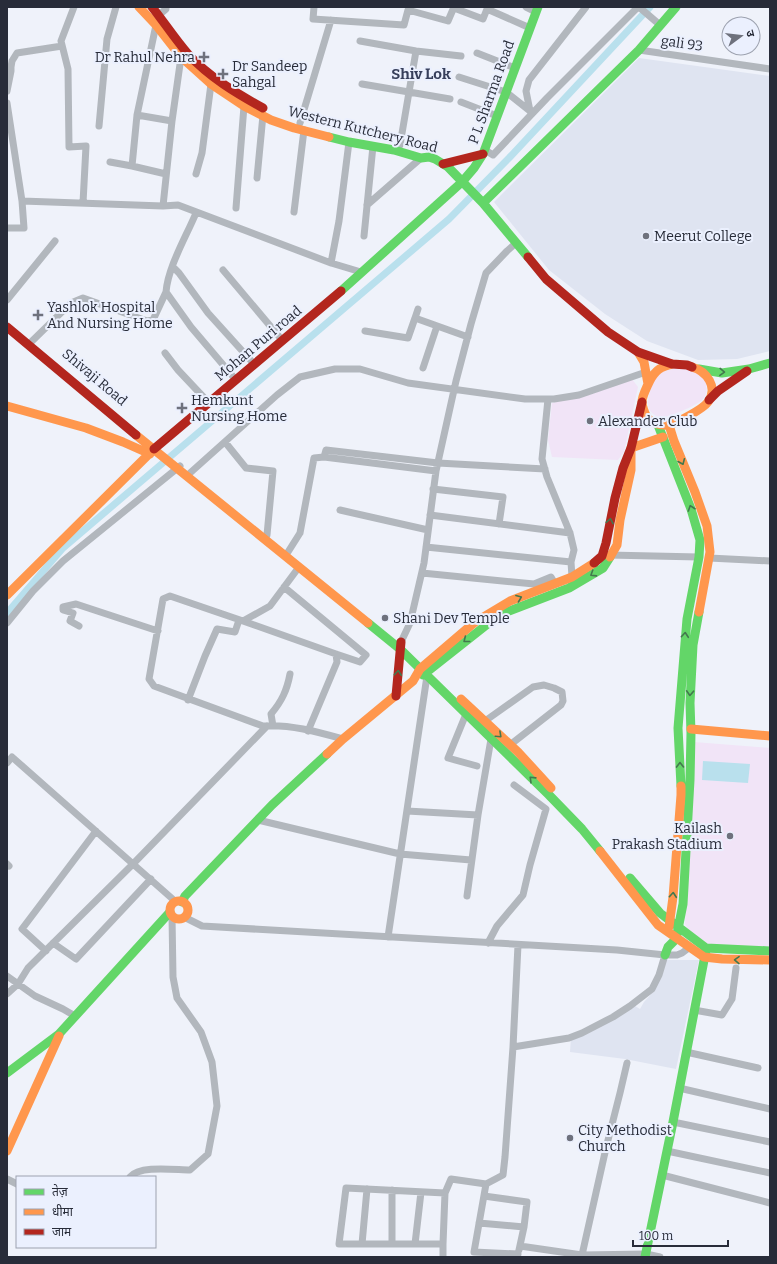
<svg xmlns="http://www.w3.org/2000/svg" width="777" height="1264" font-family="Bitter,'Noto Sans Devanagari',serif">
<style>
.built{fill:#dfe4f1}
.green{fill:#f1e4f7}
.water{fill:#b9e0ed}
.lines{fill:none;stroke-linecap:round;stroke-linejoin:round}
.canal{stroke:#b9e0ed;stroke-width:7}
.street{stroke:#b2b7bd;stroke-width:7}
.fast{stroke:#63d668;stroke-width:9}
.slow{stroke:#ff974d;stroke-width:9}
.jam{stroke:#b3261e;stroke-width:9}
.oneway{stroke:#43784e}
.poi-dot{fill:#6e717d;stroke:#ebf0fe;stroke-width:1.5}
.labels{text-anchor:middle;stroke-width:4;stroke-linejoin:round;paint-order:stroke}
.street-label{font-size:14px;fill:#282c39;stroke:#ebf0fe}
.poi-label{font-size:14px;fill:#282c39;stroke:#ebf0fe;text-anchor:start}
.neighbourhood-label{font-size:15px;font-weight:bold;fill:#373f5b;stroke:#ebf0fe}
</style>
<rect width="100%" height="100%" fill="#eff2fa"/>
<!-- built -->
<path class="built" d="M639,58L770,76V351L737,359L698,360L647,341L605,314L549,270L494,202Z
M666,960H699L676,1069L625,1059L570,1052L571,1038L635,1006L640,1009L644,1002L653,992Z"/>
<!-- green -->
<path class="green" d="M674,368C681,368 688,368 695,371C706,376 711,391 702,400C694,407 672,415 662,418C638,412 651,389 657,374Z
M632,379L638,387L624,452L618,460L552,457L548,440L552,403L592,394Z
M694,742L770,748V948L710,946L695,940L685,924Z"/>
<!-- water -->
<path class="water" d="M703,761L750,764L748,783L702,780Z"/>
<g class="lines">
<!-- canal -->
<path class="canal" d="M7,613L63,548L449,219L509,158L650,7"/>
<!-- street -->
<path class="street" d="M74,7L61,41L68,69L69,147L86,146L83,203
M314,7L313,19L404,25L408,10
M409,7L408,10L448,21L454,7
M526,7L536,12
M639,7L660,25
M454,8L483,19L487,9L530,28
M159,15L166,9V7
M156,25L137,115L172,121
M360,41L416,51L461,56
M639,50L770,69
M477,53L515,68
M459,77L506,92L530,111
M362,84L450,99
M7,91L11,71V67L12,61L17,53L62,46
M461,102L497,116
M7,103L22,201L24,228H7
M530,111L526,91L529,80L586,7
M300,123L331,20
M99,126L107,39L116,7
M400,145L416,51
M485,150L493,155L547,98L638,7
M110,162L132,166L166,174
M132,166L137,115
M196,174L202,153L211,84
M257,178L263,115
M22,201L163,206L172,121L181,57
M367,205L421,158
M163,206L178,205L331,263L361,272
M236,208L244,106
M294,212L304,130
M196,213C186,237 168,267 166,292L191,327L236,380
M364,236L373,146
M331,263L339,221L349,142
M173,267L179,273L208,313L254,364
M223,270L282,340
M7,300L55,241
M418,309L415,318L468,337
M365,331L408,338L415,318
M28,345L71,303L83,298L147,321L153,320L166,292
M165,353L178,370L209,403
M423,368L437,326
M548,399L542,459L547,477L570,533L574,550L571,562L572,577
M225,442L246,468L273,471L267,535
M436,471L324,457L326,450L438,463L545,469
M190,473L277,395L300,377L335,369H360L408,383L525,399H554L579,395L646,372
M433,489L503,497L499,524
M340,510L428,530
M430,515L570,533
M426,547L571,562
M288,552L300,533L314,458L324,457
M608,555L699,557
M709,558L770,561
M299,567L270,606L243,621L170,596L163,599L149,679L154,686L263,726C290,724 318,732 343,739
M422,573L534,584L551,577L555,584
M243,621L336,654L360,662L366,655L284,587
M7,623L33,591L63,561L180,466
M79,626L70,621L73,613L63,610V607L76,604L158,631
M401,642L410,623L424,563L436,471L456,381L471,324L486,273L507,251L516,243
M188,700L205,656L217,629L235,632L239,620
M466,714L448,758L477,766
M485,721L533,687L544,685L554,688L562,692L563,701L561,705L510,745
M273,726L271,714C282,701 287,690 290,674
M308,731L337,662L336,654
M7,763L12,757L176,902
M407,811L478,815
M258,820L400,854L471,860
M7,864L9,866
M467,896L478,815L491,739
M184,917L202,926L617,950L665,955H677L682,953L690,947
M388,937L427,676
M53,943L76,959L151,879
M488,943L497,926L523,895L530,865L546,809L514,785
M46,951L22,929L96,831
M7,976L35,996L63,1009L75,1016
M7,994L18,984L28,968L133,864L267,726
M694,1010L722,1015L732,999L736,968
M513,1047L518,945
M686,1052L758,1068
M679,1088L770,1109
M673,1122L770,1142
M667,1151L770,1173
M662,1175L770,1203
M130,1177C140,1165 175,1170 190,1170L208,1154L217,1106L212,1062L201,1032L177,998L173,977L172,916
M7,1179L17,1184
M392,1190V1244
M445,1193L443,1244H339L346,1188L445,1193L451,1179L486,1184
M484,1196L527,1202L524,1227L519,1250
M479,1223L524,1227
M362,1244L367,1189
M415,1244L421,1192
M520,1246L582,1255L646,1254L660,1257
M518,1254L474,1252L486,1184L503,1175L505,1157L513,1047L569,1038L582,1033L613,1017L630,1006L652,989L659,975L665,955
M582,1255L606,1148L620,1093L627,1063
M443,1257V1244"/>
<!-- fast -->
<path class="fast" d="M329,137L349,142L394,150L421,158L429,157L435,159L448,167L483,203L528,257
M483,203L639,50L676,7
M341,291L462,182L474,168L483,154L538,7
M699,369L722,373L749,369L770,363
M658,425L691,509L700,540L699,557L687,619L678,728L681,786
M368,623L400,649L549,795L582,829L600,851
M423,675L499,615L569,588L603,568L610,557
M630,878L660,913L706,948L770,951
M182,902L185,896L272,805L327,754
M665,955L668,947L676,939L683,904L690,780L691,733L690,703L693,645L699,612
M7,1073L59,1034L170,912
M645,1257L673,1122L706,950"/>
<!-- slow -->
<path class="slow" d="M139,7L156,25L181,57L211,84L244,106L271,120L294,128L329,137
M638,352L644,362L648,384
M672,364C666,366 660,367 656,372C651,376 642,396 642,402C642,406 645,414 647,417C651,423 661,426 669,425C677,423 703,409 708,402C719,387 706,371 692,367
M7,406L86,428L123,442L150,454
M669,425L674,441L695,492L707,526L710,552L699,612
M136,435L368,623
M610,557L617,545L620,520L631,470V448L663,437
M7,595L154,449
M461,699L518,752L551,788
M691,729L770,736
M327,754L343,739L413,681L420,669L475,622L510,601L572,577L594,563
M600,851L658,925L704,957L722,959L770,960
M170 910a9 9 0 1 1 18 0a9 9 0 1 1-18 0Z
M669,927L673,897L681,795V786
M7,1151L59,1036"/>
<!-- jam -->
<path class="jam" d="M152,7C164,22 175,39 188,54C209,77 236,93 263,108
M443,164L483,154
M528,257L546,279L608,332L638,352L672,364L687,365L692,367
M7,327L136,435
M709,400L718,391L747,371
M154,449L341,291
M594,563L602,556L606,543L615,498L623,468L631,448L642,402
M396,696L401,642"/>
</g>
<!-- one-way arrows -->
<defs><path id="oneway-chevron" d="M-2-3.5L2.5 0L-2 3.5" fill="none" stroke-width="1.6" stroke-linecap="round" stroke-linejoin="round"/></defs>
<g class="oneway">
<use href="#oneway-chevron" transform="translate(722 372) rotate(2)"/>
<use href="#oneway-chevron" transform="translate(682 462) rotate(67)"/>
<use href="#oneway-chevron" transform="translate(691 508) rotate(-109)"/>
<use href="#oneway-chevron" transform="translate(610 521) rotate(-79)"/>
<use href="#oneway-chevron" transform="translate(593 574) rotate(148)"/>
<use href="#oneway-chevron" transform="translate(519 598) rotate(-21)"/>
<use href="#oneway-chevron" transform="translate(685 635) rotate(-85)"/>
<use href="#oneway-chevron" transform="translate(466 640) rotate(142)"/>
<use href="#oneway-chevron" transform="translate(398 673) rotate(-85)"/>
<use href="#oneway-chevron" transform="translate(690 693) rotate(93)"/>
<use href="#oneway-chevron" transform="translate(499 735) rotate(43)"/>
<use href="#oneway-chevron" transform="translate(680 765) rotate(-91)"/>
<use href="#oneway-chevron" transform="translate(532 779) rotate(-136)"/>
<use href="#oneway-chevron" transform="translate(673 895) rotate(-85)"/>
<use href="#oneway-chevron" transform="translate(737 960) rotate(-179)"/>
</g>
<!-- markers -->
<g class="poi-dot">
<path d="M202 51h4v4h4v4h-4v4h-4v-4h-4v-4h4z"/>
<path d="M221 68h4v4h4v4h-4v4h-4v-4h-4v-4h4z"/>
<circle cx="646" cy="236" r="4"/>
<path d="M36 309h4v4h4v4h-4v4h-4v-4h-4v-4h4z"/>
<path d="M180 402h4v4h4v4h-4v4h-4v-4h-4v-4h4z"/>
<circle cx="590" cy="421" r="4"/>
<circle cx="385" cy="618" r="4"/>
<circle cx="730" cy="836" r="4"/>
<circle cx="570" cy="1138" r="4"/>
</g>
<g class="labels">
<!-- street labels -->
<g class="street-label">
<text transform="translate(682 43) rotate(8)" y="5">gali 93</text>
<text transform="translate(491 92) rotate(-70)" y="5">P L Sharma Road</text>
<text transform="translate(363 129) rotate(14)" y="5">Western Kutchery Road</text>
<text transform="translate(258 343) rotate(-40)" y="5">Mohan Puri road</text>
<text transform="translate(95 377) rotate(40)" y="5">Shivaji Road</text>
</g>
<!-- poi labels -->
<g class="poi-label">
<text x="195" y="62" text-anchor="end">Dr Rahul Nehra</text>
<text x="232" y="71">Dr Sandeep<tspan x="232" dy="16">Sahgal</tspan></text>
<text x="654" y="241">Meerut College</text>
<text x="47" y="312">Yashlok Hospital<tspan x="47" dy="16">And Nursing Home</tspan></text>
<text x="191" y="405">Hemkunt<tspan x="191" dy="16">Nursing Home</tspan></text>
<text x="598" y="426">Alexander Club</text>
<text x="393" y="623">Shani Dev Temple</text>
<text x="722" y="833" text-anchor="end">Kailash<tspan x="722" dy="16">Prakash Stadium</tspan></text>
<text x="578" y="1135">City Methodist<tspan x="578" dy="16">Church</tspan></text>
</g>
<!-- neighbourhood labels -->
<g class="neighbourhood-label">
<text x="421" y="79">Shiv Lok</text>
</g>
</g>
<!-- border -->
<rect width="777" height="1264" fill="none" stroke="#282c39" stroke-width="16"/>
<!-- legend -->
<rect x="16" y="1176" width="140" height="72" fill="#ebf0fe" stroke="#9da2af"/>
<rect x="24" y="1189" width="20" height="6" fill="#63d668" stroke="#9da2af"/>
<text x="52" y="1196" font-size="12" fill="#282c39">तेज़</text>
<rect x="24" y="1209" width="20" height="6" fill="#ff974d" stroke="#9da2af"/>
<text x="52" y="1216" font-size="12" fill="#282c39">धीमा</text>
<rect x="24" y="1229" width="20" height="6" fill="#b3261e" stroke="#9da2af"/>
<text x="52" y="1236" font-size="12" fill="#282c39">जाम</text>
<!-- north arrow -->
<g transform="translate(741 36) rotate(75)"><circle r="19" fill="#ebf0fe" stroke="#9da2af"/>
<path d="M0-3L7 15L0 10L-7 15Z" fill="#6e717d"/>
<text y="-6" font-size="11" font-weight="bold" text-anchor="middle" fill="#282c39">उ</text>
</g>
<!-- scale -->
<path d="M633 1240v6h95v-6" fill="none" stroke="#282c39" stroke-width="2"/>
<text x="639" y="1240" font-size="12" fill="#282c39" stroke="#ebf0fe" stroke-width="3" paint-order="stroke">100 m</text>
</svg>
